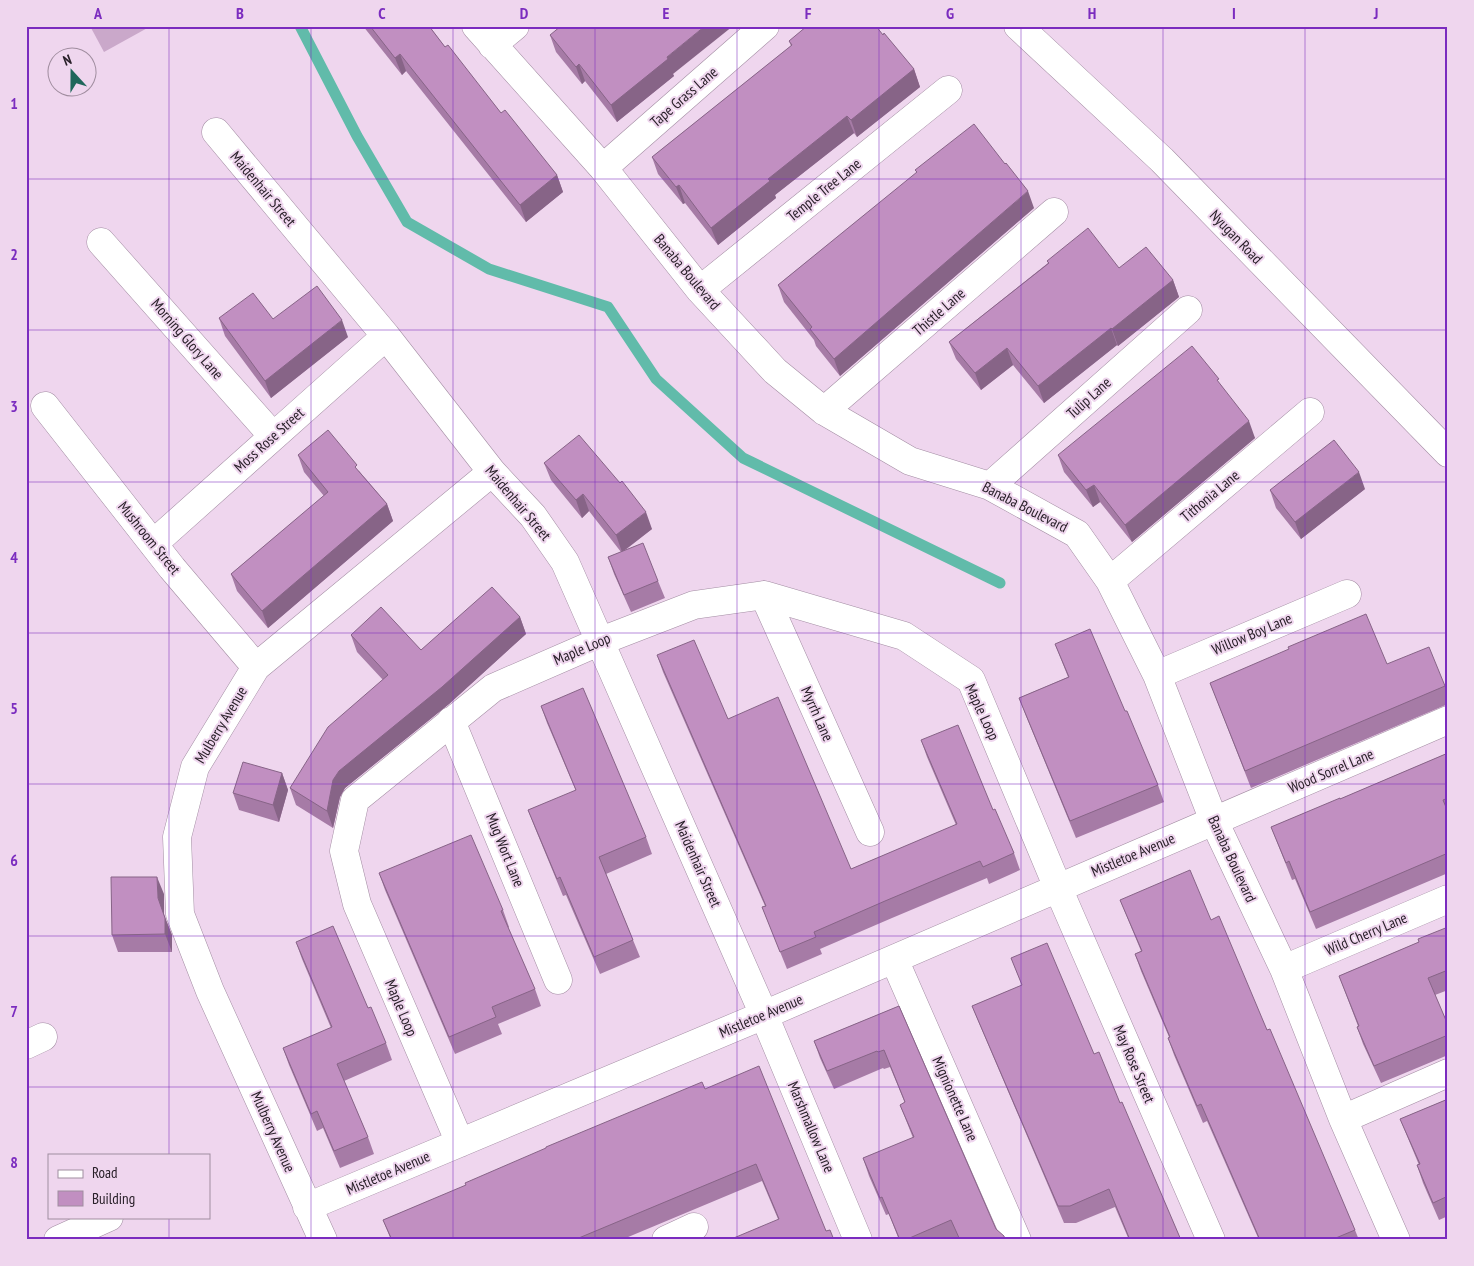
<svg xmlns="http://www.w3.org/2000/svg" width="1474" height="1266" font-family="'PT Sans Narrow',sans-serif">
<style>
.garden{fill:#caa8ca}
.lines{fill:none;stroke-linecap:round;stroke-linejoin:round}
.stream{stroke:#61bbaa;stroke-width:11}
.street-casing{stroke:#a38da3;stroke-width:29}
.secondary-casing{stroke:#a38da3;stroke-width:29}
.street{stroke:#fff;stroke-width:28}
.secondary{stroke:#fff;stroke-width:28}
.wall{fill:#a67ba6}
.shaded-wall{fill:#876487}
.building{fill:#c18fc1;stroke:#876487}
.grid{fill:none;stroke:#7b2cbf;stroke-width:1;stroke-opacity:0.55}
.labels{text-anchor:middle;stroke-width:4;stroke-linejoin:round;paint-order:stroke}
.street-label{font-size:15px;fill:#292029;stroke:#efd6ee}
.neatline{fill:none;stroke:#7b2cbf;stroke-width:2}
.grid-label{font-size:16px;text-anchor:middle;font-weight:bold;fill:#7b2cbf}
</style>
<rect width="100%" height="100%" fill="#efd6ee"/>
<!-- garden -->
<path class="garden" d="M90,26H151L104,52Z"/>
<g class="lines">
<!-- stream -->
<path class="stream" d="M300,26L357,136L407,222L489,269L608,307L656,379L743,458L1000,583"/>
<defs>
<path id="street" d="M476,26L603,168L700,290L775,371L824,411L910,461L990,486L1077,534L1110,581L1157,675L1214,821L1284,969L1343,1119L1396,1240
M492,45L515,26
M216,132L386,336L492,472L533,516L565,562L764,1015L858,1240
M603,168L765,26
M101,242L273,436
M700,290L948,90
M45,406L172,568L256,667
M824,411L1054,212
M990,486L1188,310
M153,544L386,336
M1110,581L1310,412
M764,595L870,832
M1157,675L1347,594
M451,721L558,980
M894,959L1017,1240
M1284,969L1448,899
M26,1045L43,1037
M1343,1119L1448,1073
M460,1143L357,904L344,851L355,800L493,688L601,641L694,605L764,595L904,636L971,680L1058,888L1211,1240
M307,1207L764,1015L1448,720
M58,1240L109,1217
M323,1240L210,991L180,914L177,837L195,767L256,667L492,472
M666,1240L694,1227"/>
<path id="secondary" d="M1018,26L1162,160L1448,453"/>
</defs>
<!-- street casing -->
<use href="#street" class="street-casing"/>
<!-- secondary casing -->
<use href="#secondary" class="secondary-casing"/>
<!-- street -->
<use href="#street" class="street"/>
<!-- secondary -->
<use href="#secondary" class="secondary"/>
</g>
<!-- wall -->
<path class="wall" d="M363,26H429L445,47L501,113L557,175L563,192L526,222L406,71L402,75Z
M550,35L673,74L674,76L617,122L585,81L582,84L556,52Z
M789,41L914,69L920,87L857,137L854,133L775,195L776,198L718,245L685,203L683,204L658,174L652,157L791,46Z
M915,170L1034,208L840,376L816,346L814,340L784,302L778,285L917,173Z
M1047,261L1119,268L1173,280L1179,297L1118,346L1117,345L1044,403L1013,365L981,390L956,359L949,342L1048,263Z
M219,318L273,319L348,337L271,398L225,336Z
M1221,385L1255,438L1132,542L1100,502L1093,507L1064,472L1058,455Z
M298,455L359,471L387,504L393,521L268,628L237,591L231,574L324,496L304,472Z
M544,463L652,529L624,551L658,581L665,598L631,612L614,574L608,557L621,552L589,511L582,518L551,480Z
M1365,489L1301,539L1276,508L1270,490Z
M520,617L526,634L449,704L345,788L340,797L333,828L296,805L290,788L383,680L357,652L351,635L421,650Z
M1055,644L1125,711L1158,785L1164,802L1076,838L1026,716L1019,698L1068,677Z
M657,655L728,719L851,869L956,825L927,757L921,740L993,810L1014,853L1020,870L989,884L987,878L892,918L820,949L822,954L787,969L762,907L765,906L663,672Z
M1387,664L1445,686L1448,692V704L1251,788L1210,683Z
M541,706L646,837L652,854L606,874L633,940L640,957L600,974L566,895L563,896L535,828L528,810L576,791L547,723Z
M1448,753V873L1316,929L1295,879L1292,880L1271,827L1340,799Z
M282,773L288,790L279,822L239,810L233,793Z
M379,873L503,910L509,927L508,928L535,989L541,1006L498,1024L502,1034L455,1054L385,890Z
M164,894V915L172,935V952H118L112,935Z
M1120,900L1211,920L1267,1030L1355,1230L1359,1240H1259L1207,1121L1203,1123L1174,1055L1168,1038L1169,1037L1141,971L1135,954L1141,951Z
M1448,927V990L1435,995L1448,1025V1055L1381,1083L1363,1044L1357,1027L1358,1026L1339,976L1419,942Z
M296,942L368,1008L386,1043L392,1060L344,1081L368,1137L374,1154L340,1168L323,1128L317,1131L289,1065L283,1048L331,1028L302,959Z
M1011,958L1094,1054L1120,1103L1181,1240H1129L1115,1207L1076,1223H1064L979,1023L972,1006L1022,985Z
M899,1006L996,1229L1005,1240H959L958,1237L951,1240H899L889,1214L886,1215L869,1176L863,1158L913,1138L900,1105L905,1103L890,1067L884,1069L883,1068L834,1089L820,1058L814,1041Z
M705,1089L834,1240L778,1219L762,1181L621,1240H391L383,1220Z
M1448,1099V1216L1439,1220L1423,1183L1417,1165H1419L1400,1119Z"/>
<!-- shaded-wall -->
<path class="shaded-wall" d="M705,26H733L673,74L674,76L617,122L611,105L667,57Z
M400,54L406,71L402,75L395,58Z
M579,64L585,81L582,84L576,67Z
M914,69L920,87L857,137L851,120Z
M847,116L854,133L775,195L776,198L718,245L711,228L768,179Z
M557,175L563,192L526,222L520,205Z
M679,185L685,203L683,204L676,187Z
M1028,191L1034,208L840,376L834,359Z
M1173,280L1179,297L1118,346L1112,329Z
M342,320L348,337L271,398L265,381Z
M1111,328L1117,345L1044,403L1038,386Z
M1007,348L1013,365L981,390L975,373Z
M1249,421L1255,438L1132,542L1125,525Z
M1359,472L1365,489L1301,539L1295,522Z
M1094,485L1100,502L1093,507L1086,490Z
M583,494L589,511L582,518L576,500Z
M387,504L393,521L268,628L262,611Z
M646,512L652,529L622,552L616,535Z
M520,617L526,634L449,704L345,788L340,797L333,828L327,811L333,780L339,771Z
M282,773L288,790L279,822L273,805Z
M157,877L164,894V915L172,935V952L165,934L158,898Z"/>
<!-- building -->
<path class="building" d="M370,26H429L445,47L448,45L501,113L505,110L557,175L520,205L400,54L395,58Z
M561,26H705L667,57L668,59L611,105L579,64L576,67L550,35Z
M807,26H876L883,35L884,33L914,69L851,120L847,116L768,179L770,181L711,228L679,185L676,187L652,157L792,45L789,41Z
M974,124L1005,164L1006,163L1028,191L834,359L810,329L812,327L778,285L917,172L915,170Z
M1088,228L1119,268L1146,247L1173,280L1112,329L1111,328L1038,386L1007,348L975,373L949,342L1049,263L1047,261Z
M317,286L342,320L265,381L219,318L253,293L273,319Z
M1192,346L1219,379L1217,380L1249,421L1125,525L1094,485L1086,490L1058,455Z
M328,430L357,465L355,467L387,504L262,611L231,574L328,492L298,455Z
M579,435L620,483L622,481L646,512L616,535L583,494L576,500L544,463Z
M1334,440L1359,472L1295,522L1270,490Z
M643,543L658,581L624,595L608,557Z
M492,587L520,617L442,687L339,771L333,780L327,811L290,788L328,727L388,675L351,635L381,607L421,650Z
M1366,614L1387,664L1429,647L1445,686L1245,771L1210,683L1289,649L1288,647Z
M1090,629L1125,711H1127L1158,785L1070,821L1019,698L1069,677L1055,644Z
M694,640L728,719L778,697L851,869L957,824L921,740L958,725L993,810L995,809L1014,853L983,867L980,861L885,901L814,932L816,937L780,952L762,907L766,906L657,655Z
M583,688L646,837L599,857L633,940L594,957L560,877L557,879L528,810L576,790L541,706Z
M1448,753V798L1443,800L1448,812V853L1310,912L1289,861L1286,863L1271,827L1340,798V799Z
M243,762L282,773L273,805L233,793Z
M471,835L503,910L501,911L535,989L492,1007L496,1017L449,1037L379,873Z
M1190,870L1211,920L1219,916L1267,1030L1270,1029L1355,1230L1331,1240H1260L1201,1104L1197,1106L1168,1038L1170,1037L1135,954L1142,951L1120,900Z
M111,877H157L158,898L165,918V934L112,935Z
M333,926L368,1008L371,1007L386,1043L337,1064L368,1137L334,1151L317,1111L311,1114L283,1048L332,1027L296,942Z
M1448,927V970L1428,978L1448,1025V1035L1374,1066L1357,1027L1359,1026L1339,976L1419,942L1418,939Z
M1047,943L1094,1054L1099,1052L1120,1103L1122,1102L1181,1240H1130L1109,1189L1070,1206H1058L972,1006L1022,985L1011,958Z
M899,1006L996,1229L1004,1236L1005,1240H960L951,1220L905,1240H900L882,1197L880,1198L863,1158L914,1137L900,1105L905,1102L884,1050L878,1052L877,1051L827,1071L814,1041Z
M759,1066L826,1231L830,1230L834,1240H729L779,1219L756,1164L574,1240H392L383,1220L466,1185L465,1183L546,1148V1147L702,1082L705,1089Z
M1448,1099V1196L1433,1203L1417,1165L1420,1164L1400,1119Z"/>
<!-- grid -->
<path class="grid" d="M169,26V1155M311,26V1240M453,26V1240M595,26V1240M737,26V1240M879,26V1240M1021,26V1240M1163,26V1240M1305,26V1240M26,179H1448M26,330H1448M26,482H1448M26,633H1448M26,784H1448M26,936H1448M26,1087H1448M169,1217V1240"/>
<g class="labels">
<!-- street labels -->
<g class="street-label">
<text transform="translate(684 97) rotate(-41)" y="5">Tape Grass Lane</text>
<text transform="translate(263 189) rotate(50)" y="5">Maidenhair Street</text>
<text transform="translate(824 190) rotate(-39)" y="5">Temple Tree Lane</text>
<text transform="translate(1236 237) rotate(46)" y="5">Nyugan Road</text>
<text transform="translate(687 272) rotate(50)" y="5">Banaba Boulevard</text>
<text transform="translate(939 312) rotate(-41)" y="5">Thistle Lane</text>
<text transform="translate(187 339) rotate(49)" y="5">Morning Glory Lane</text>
<text transform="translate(1089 398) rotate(-42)" y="5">Tulip Lane</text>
<text transform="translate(269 440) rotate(-42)" y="5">Moss Rose Street</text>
<text transform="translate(1210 496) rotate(-40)" y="5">Tithonia Lane</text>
<text transform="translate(518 503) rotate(50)" y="5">Maidenhair Street</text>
<text transform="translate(1025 507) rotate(27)" y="5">Banaba Boulevard</text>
<text transform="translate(149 538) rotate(51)" y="5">Mushroom Street</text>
<text transform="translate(1252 634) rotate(-23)" y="5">Willow Boy Lane</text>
<text transform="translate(582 649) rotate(-23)" y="5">Maple Loop</text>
<text transform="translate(982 712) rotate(65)" y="5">Maple Loop</text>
<text transform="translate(817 714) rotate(66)" y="5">Myrrh Lane</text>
<text transform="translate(221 725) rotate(-59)" y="5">Mulberry Avenue</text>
<text transform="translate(1331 771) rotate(-23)" y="5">Wood Sorrel Lane</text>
<text transform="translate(505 850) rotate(68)" y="5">Mug Wort Lane</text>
<text transform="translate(1133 855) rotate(-23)" y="5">Mistletoe Avenue</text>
<text transform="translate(1232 859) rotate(65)" y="5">Banaba Boulevard</text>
<text transform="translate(698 864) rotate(66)" y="5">Maidenhair Street</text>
<text transform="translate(1366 934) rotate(-23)" y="5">Wild Cherry Lane</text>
<text transform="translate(401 1008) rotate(67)" y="5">Maple Loop</text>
<text transform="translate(761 1016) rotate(-23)" y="5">Mistletoe Avenue</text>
<text transform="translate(1134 1064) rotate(67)" y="5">May Rose Street</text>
<text transform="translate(955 1099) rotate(66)" y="5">Mignionette Lane</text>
<text transform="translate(811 1127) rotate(67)" y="5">Marshmallow Lane</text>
<text transform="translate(273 1132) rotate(66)" y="5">Mulberry Avenue</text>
<text transform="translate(388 1173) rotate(-23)" y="5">Mistletoe Avenue</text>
</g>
</g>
<!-- border -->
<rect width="1474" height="1266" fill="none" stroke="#efd6ee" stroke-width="55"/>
<!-- legend -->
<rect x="48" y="1154" width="162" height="65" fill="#efd6ee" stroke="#a08d9f"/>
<rect x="58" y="1170" width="25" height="8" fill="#ffffff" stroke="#a08d9f"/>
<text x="92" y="1178" font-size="15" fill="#292029">Road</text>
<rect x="58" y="1191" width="25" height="15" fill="#c18fc1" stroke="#a08d9f"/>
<text x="92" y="1204" font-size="15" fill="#292029">Building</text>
<!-- north arrow -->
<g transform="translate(72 72) rotate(339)"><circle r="24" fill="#efd6ee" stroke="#a08d9f"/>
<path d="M0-4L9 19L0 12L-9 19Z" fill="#20675b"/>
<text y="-8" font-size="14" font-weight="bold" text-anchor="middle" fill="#292029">N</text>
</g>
<rect x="28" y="28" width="1418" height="1210" class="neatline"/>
<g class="grid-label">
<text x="98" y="19">A</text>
<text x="240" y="19">B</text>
<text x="382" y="19">C</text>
<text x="524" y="19">D</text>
<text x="666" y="19">E</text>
<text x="808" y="19">F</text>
<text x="950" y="19">G</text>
<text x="1092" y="19">H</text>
<text x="1234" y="19">I</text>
<text x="1376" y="19">J</text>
<text x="14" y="109">1</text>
<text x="14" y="260">2</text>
<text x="14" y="412">3</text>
<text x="14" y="563">4</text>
<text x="14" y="714">5</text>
<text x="14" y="866">6</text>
<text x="14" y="1017">7</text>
<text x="14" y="1168">8</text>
</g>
</svg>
